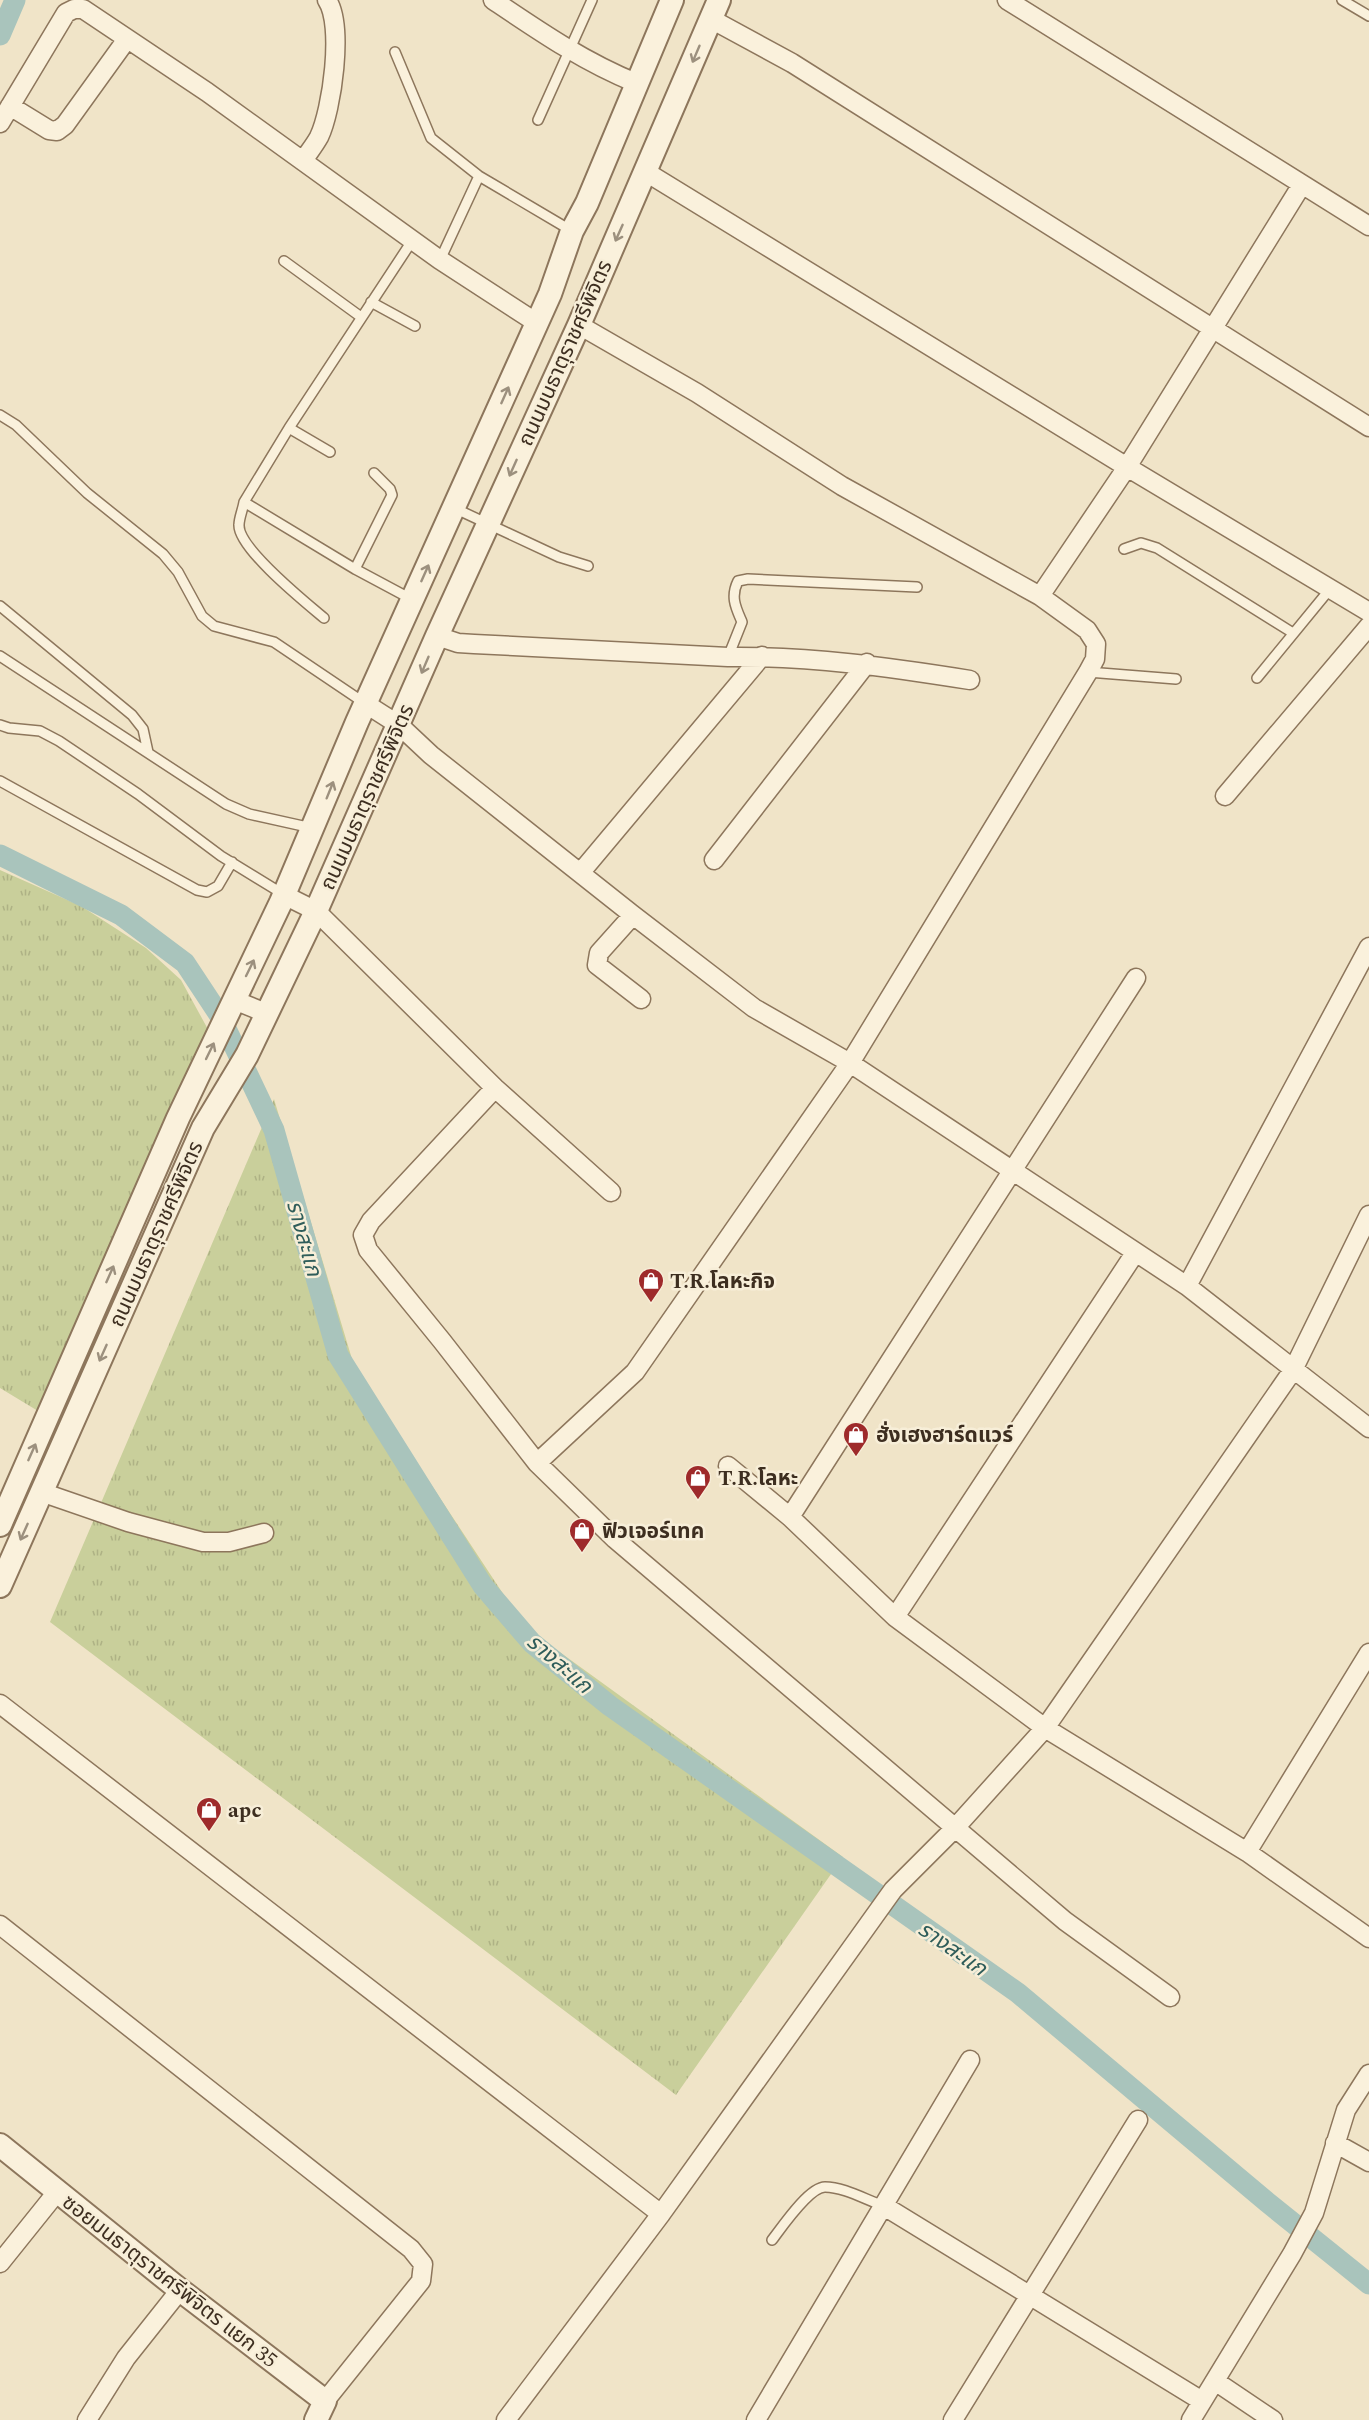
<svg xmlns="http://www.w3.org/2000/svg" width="1369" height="2420" font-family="Spectral,'Noto Sans Thai',serif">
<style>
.grass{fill:url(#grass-tufts)}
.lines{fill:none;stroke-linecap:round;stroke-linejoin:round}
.canal{stroke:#a9c4bc;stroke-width:21}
.service-casing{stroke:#8d765c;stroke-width:12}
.minor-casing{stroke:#8d765c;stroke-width:21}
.tertiary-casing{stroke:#8d765c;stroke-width:26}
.service{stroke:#faf1dc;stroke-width:9}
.minor{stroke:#faf1dc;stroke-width:18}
.tertiary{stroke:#faf1dc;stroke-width:22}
.oneway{stroke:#9c907e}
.labels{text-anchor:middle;stroke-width:5;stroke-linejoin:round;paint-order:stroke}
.street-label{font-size:21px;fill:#3d2e20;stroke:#f7eed8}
.poi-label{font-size:21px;font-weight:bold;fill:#3d2e20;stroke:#f7eed8;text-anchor:start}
.water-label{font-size:22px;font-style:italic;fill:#2f5d5a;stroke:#f7eed8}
</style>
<defs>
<pattern id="grass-tufts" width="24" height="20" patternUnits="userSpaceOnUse" patternTransform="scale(1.5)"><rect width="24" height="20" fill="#c9cf9b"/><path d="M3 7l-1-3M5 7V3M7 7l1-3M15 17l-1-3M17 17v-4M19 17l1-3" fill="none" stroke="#aeb285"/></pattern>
</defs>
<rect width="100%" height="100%" fill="#f0e4c8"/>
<!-- grass -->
<path class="grass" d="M0,870L81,906L146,948L181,980L210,1033L38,1411L0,1388Z
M274,1099L355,1369L525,1627L843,1857L676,2095L50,1622Z"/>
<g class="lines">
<!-- canal -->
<path class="canal" d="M0,35L15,0
M0,855L121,915L185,963L220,1016L274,1130L338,1355L483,1586L532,1643L610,1706L1018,1993L1267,2202L1369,2284"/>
<defs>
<path id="service" d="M1342,0L1369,16
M395,52L431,138L479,176L572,231
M538,120L592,0
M440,260L479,176
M284,261L361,317
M371,302L415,326
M0,415L16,425L87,493L163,554L178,572L202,616L214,626L274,642L366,704
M289,428L330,452
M374,473L390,489L392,495L355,569L413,600
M244,502C243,509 239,518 239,525C238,548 305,602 324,618
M454,508L559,557L588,566
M1124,549L1141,543L1157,548L1293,633
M355,569L244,502L289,428L412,241
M0,606L132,715L143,729L148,752
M0,656L226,804L249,814L312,828
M728,657L742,622C736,608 730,597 738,581L748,579L917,587
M1088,672L1176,679
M1257,678L1330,589
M0,725L9,728L40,731L59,741L138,794L221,856L283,894
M0,781L197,890L207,892L218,886L232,862
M772,2240C782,2227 809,2187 825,2187C844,2187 866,2200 884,2206"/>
<path id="minor" d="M493,0C539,31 584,62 636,83
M1007,0L1369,226
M711,19L792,63L1369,427
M10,106L49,130L57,131L65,125L127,39
M0,123L66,13L74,9H83L207,92L440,260L537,323
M303,161C308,153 314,146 319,137C332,110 344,25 327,0
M646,172L1127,467L1369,612
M1040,596L1127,467L1301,186
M437,636L458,643L474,644L728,657C811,656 888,667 970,680
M366,704L399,725L431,755L633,915L754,1008L850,1063L1187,1286L1369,1428
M1225,796L1369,626
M714,860L867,663
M581,872L762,656
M284,895L316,911L495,1088L611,1192
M633,915L599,953L597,965L641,999
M234,1000L266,1013
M495,1088L371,1221L363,1235L368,1250L442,1341L537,1463L615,1539L1065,1921L1170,1997
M1187,1286L1369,947
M537,1463L635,1372L850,1063L1088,672L1095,659L1096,644L1087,630L1040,596L842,486L697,393L579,325
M728,1466L790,1517L895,1617L1045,1728L1247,1852L1369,1938
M41,1492L128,1522L203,1542H229L264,1533
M790,1517L1136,978
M895,1617L1135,1253
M0,1704L661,2214
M1247,1852L1369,1653
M0,1925L411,2249L423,2264L421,2281L325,2401
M1335,2143L1369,2162
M884,2206L1202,2401
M0,2263L57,2192
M1215,2381L1273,2420
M87,2420L126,2358L180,2290
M506,2420L661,2214L893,1890L955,1828L1045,1728L1293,1370L1369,1215
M756,2420L970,2060
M953,2420L1138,2120
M1191,2420L1292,2254L1314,2213L1346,2110L1369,2074"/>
<path id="tertiary" d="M0,1525L178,1118L281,902L357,722L550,294L572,231L587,203L672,0
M0,1586L203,1128L247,1055L316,911L437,636L579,325L719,0
M0,2145L180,2290L325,2401L316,2420"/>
</defs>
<!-- service casing -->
<use href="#service" class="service-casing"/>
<!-- minor casing -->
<use href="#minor" class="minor-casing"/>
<!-- tertiary casing -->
<use href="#tertiary" class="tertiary-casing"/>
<!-- service -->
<use href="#service" class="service"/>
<!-- minor -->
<use href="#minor" class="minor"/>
<!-- tertiary -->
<use href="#tertiary" class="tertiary"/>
</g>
<!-- one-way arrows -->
<defs><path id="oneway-shaft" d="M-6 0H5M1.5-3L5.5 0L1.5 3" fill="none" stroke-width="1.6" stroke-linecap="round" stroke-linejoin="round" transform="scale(1.5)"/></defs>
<g class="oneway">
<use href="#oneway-shaft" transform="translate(696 54) rotate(113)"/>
<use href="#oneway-shaft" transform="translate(619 233) rotate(114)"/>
<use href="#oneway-shaft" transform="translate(505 395) rotate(-66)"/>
<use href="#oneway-shaft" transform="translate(513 468) rotate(114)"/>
<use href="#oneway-shaft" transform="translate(425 573) rotate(-66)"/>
<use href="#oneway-shaft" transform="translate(425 665) rotate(113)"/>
<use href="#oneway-shaft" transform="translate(330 790) rotate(-68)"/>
<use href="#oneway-shaft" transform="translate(250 968) rotate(-64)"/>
<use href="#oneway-shaft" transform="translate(210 1051) rotate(-64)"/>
<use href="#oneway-shaft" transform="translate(110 1274) rotate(-66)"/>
<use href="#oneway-shaft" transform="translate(103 1353) rotate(114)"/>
<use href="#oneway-shaft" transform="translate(32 1452) rotate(-66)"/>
<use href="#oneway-shaft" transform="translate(24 1532) rotate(114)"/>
</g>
<!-- icons -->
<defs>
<symbol id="shop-pin" viewBox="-11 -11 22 30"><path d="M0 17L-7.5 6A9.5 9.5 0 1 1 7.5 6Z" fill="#9e2a2b" stroke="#f7eed8"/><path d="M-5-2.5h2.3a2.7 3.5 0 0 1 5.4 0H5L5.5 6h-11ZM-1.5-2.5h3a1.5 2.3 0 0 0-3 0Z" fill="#fff"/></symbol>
</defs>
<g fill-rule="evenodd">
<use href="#shop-pin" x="636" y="1266" width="30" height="40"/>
<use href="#shop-pin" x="841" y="1420" width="30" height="40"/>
<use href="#shop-pin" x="683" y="1463" width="30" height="40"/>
<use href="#shop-pin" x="567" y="1516" width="30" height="40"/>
<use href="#shop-pin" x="194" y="1795" width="30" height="40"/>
</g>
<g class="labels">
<!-- street labels -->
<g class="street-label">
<text transform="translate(565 353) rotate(-66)" y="7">ถนนมนธาตุราชศรีพิจิตร</text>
<text transform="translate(367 797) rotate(-66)" y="7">ถนนมนธาตุราชศรีพิจิตร</text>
<text transform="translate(156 1234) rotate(-66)" y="7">ถนนมนธาตุราชศรีพิจิตร</text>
<text transform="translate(170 2281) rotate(38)" y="7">ซอยมนธาตุราชศรีพิจิตร แยก 35</text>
</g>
<!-- poi labels -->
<g class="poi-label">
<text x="670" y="1288">T.R.โลหะกิจ</text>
<text x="876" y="1442">ฮั่งเฮงฮาร์ดแวร์</text>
<text x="718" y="1485">T.R.โลหะ</text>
<text x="602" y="1538">ฟิวเจอร์เทค</text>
<text x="228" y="1817">apc</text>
</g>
<!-- water labels -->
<g class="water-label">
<text transform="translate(305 1238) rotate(74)" y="8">รางสะแก</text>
<text transform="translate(560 1663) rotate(41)" y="8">รางสะแก</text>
<text transform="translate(953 1948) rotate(35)" y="8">รางสะแก</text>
</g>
</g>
</svg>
